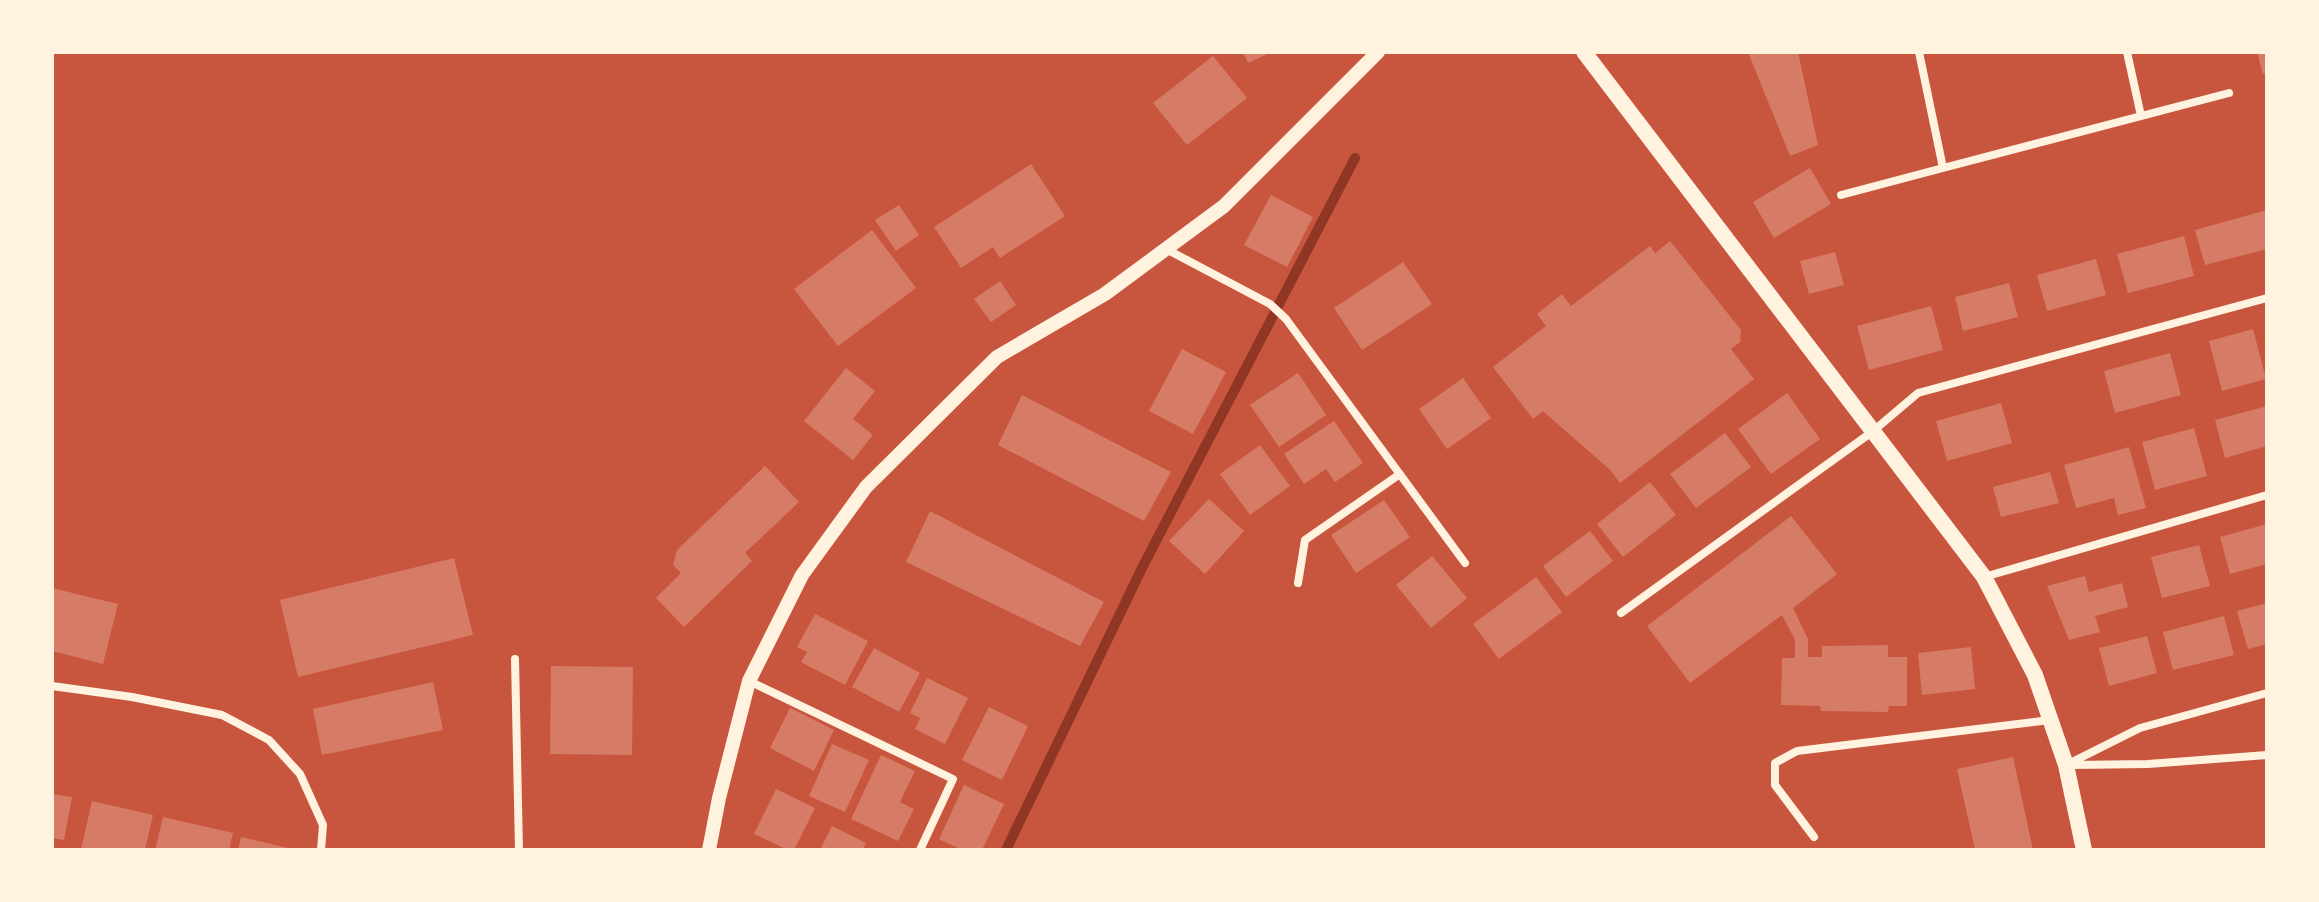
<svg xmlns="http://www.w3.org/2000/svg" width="2319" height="902" font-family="Bitter,serif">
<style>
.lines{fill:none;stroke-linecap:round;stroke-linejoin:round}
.stream{stroke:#8f3625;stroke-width:10}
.building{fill:#d67c66}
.minor{stroke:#fff3e0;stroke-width:8}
.tertiary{stroke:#fff3e0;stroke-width:14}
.secondary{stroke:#fff3e0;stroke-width:16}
</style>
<rect width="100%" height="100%" fill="#c8553d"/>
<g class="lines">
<!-- stream -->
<path class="stream" d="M1006,850L1143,566L1355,158"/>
</g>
<!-- building -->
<path class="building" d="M1243,52H1272L1248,63Z
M1748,52H1798L1818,145L1790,156Z
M2257,52H2267V73L2263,74Z
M1213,56L1247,98L1187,145L1153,103Z
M1031,164L1065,216L1000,258L993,247L961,268L934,227Z
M1810,168L1831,204L1774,238L1753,202Z
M1271,195L1313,217L1287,267L1244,245Z
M899,205L919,235L896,251L875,220Z
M2267,210V249L2205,265L2195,230Z
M872,230L916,288L838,346L794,289Z
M2184,236L2194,276L2128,293L2117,254Z
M1670,241L1741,330L1740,342L1731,349L1754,379L1620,483L1610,470L1543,411L1533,419L1493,367L1546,326L1537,314L1562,294L1571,306L1650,246L1655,253Z
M1835,252L1844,285L1809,294L1800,261Z
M2096,259L2106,295L2047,311L2037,275Z
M1403,262L1432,304L1362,350L1334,308Z
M1000,281L1016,305L991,322L974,299Z
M2009,283L2018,317L1963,331L1955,297Z
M1931,306L1943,350L1869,370L1857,326Z
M2253,329L2266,379L2222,391L2209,341Z
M1182,349L1226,372L1193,434L1149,411Z
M2170,353L2181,395L2115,413L2104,371Z
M846,368L875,391L853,419L873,435L853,460L804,421Z
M1298,373L1326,415L1279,447L1250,405Z
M1463,378L1491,418L1447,449L1419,409Z
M1787,393L1820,439L1771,474L1738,429Z
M1022,395L1171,472L1144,521L998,445Z
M2001,403L2012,443L1947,461L1936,421Z
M2267,406V446L2225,458L2215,420Z
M1334,421L1363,463L1335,482L1326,469L1304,484L1284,454Z
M2194,428L2207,476L2155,490L2142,442Z
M1725,433L1751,467L1696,508L1670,474Z
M1260,445L1290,486L1250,515L1220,474Z
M2129,447L2146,508L2118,515L2114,498L2076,508L2064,465Z
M765,466L799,502L745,553L752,561L684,627L656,598L681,573L673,565L677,550Z
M2050,472L2059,503L2001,517L1993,487Z
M1650,482L1676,515L1623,557L1597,524Z
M1209,499L1244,531L1205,574L1169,541Z
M1384,500L1410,537L1356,573L1331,535Z
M930,511L1104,602L1080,646L906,562Z
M1791,516L1837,574L1793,608L1808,639V657H1822V646L1888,645V657H1907V706H1889L1888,712L1821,711L1820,706L1781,705L1782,658H1795V640L1782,615L1690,683L1647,626Z
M2267,524V564L2230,574L2220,537Z
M1590,531L1613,561L1566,597L1543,566Z
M2199,545L2210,586L2162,598L2151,557Z
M1432,556L1467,598L1431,628L1396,585Z
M454,558L473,635L298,677L280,600Z
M2085,576L2089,592L2122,583L2128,607L2095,616L2100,632L2069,640L2047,586Z
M1536,577L1562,612L1499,659L1473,624Z
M52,588L118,604L103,664L52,651Z
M2267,603V644L2248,649L2237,611Z
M815,614L868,641L845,685L801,662L807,652L797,647Z
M2224,616L2234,655L2173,670L2163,632Z
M2147,636L2157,673L2109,686L2099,648Z
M1971,647L1975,689L1922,695L1918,653Z
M874,648L920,673L899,712L852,687Z
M551,666L633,667L632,755L550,754Z
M927,678L968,698L945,744L915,729L920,718L910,713Z
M433,682L443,730L322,755L313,709Z
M989,707L1028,726L1002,780L962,760Z
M790,708L834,730L814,771L770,748Z
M832,744L869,760L845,812L809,796Z
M881,755L915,771L900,802L914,809L898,841L851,819Z
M2013,757L2033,850H1975L1957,769Z
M964,785L1004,804L982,850H962L939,839Z
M776,789L815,808L794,850H788L754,834Z
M52,794L72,797L64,840L52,838Z
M92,801L153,815L145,850H81Z
M163,817L233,833L229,850H155Z
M832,826L866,843L863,850H820Z
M241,837L292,849V850H238Z"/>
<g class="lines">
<!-- minor -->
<path class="minor" d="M2127,52L2141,116
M1943,168L2229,93
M1841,195L1943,168L1919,52
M1166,249L1270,304L1286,319L1465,563
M1984,577L2267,495
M1298,583L1305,540L1400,474
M1621,613L1872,432L1918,393L2267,298
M515,659L519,850
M749,681L953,779L920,850
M52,686L132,697L222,715L269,740L300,774L323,825L321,850
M2066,765L2140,728L2267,693
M2071,765L2148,764L2267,755
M1814,837L1775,785V763L1797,751L2050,720"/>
<!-- tertiary -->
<path class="tertiary" d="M709,850L719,798L749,681L802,575L866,487L997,357L1105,294L1224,206L1378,52"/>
<!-- secondary -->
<path class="secondary" d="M1584,52L1984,577L2035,675L2066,765L2084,850"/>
</g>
<!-- border -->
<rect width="2319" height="902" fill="none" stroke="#fff3e0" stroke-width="108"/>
</svg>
